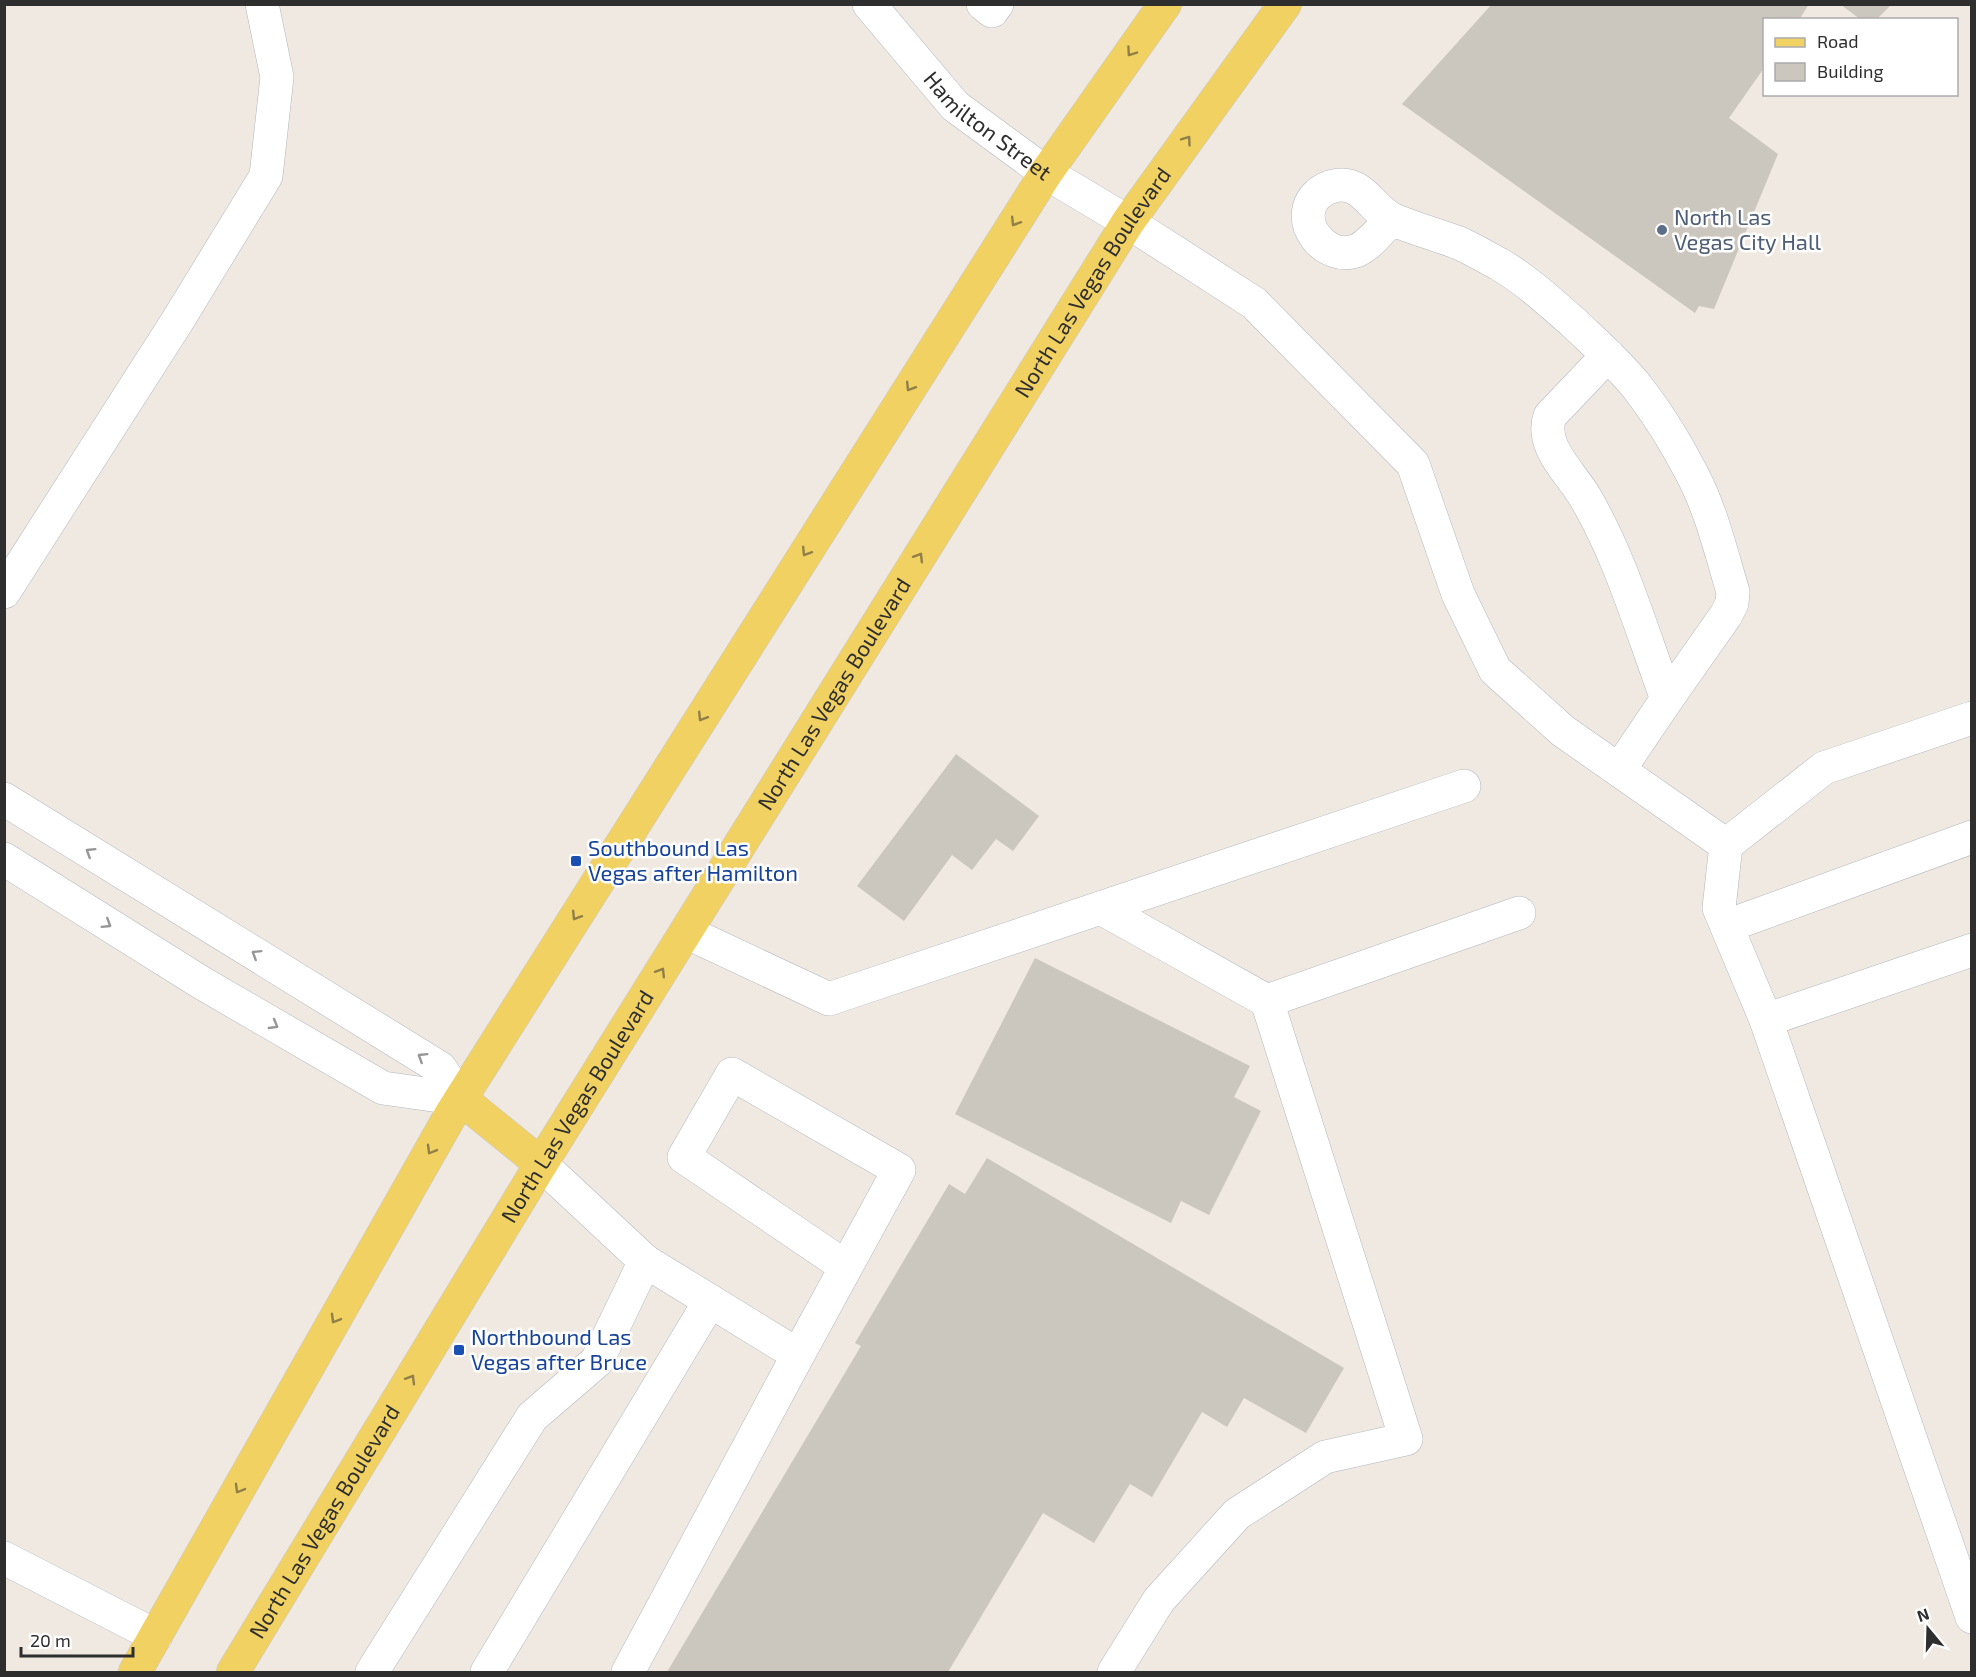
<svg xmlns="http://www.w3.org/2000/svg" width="1976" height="1677" font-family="'Exo 2',sans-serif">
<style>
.building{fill:#cbc7bf}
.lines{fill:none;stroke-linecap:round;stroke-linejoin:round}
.minor-casing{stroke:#b4b7c1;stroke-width:34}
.major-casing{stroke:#c9c9c9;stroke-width:34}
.minor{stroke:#fff;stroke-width:33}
.major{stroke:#f2d163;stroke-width:33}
.oneway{stroke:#908048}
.oneway2{stroke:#969696}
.service-dot{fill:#5c6f8a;stroke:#fff;stroke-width:2}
.transit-dot{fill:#1a4fb4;stroke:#fff;stroke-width:2}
.labels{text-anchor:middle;stroke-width:5;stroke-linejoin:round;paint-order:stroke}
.street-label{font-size:22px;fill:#2e2e2e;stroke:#fff}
.service-label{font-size:22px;fill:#4e5e75;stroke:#fff;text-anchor:start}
.transit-label{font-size:22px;fill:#164399;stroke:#fff;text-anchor:start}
</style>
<rect width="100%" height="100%" fill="#efe9e1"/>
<!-- building -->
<path class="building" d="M1492,4H1809L1799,20H1764V68L1729,118L1778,154L1714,309L1699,306L1695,313L1402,104Z
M1840,4H1892L1876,20H1861Z
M956,754L1039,816L1013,851L996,839L972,870L952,855L904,921L857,886Z
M1035,958L1250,1066L1234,1097L1261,1111L1209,1215L1181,1201L1171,1223L955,1114Z
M987,1158L1344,1368L1306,1433L1244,1398L1227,1427L1202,1412L1152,1497L1130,1484L1094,1543L1043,1513L948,1672H667L861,1346L855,1343L949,1184L965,1194Z"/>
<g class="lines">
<defs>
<g id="minor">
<path id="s1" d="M869,4L955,106L1046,173L1128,222L1254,303L1413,464L1458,594L1495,670L1563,731L1726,845L1719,908L1766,1020L1972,950"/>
<path d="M983,4L992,11L997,4"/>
<path d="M1391,219C1382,229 1370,244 1358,250C1325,264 1291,219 1318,194C1323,190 1329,187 1334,186C1363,179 1372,211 1394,220C1415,229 1438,235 1459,243C1472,249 1486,257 1499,264C1526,280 1550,302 1574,323C1596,344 1619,364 1638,388C1658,414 1676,443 1691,472C1711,509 1721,552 1733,592L1732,603L1726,615L1667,699C1642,632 1621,558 1585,497C1571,473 1539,446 1550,416L1608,355"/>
<path d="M4,592L178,320L266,176L277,77L262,4"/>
<path d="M1619,770L1667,699"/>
<path d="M4,799L440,1068L461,1099"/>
<path d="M1726,845L1824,768L1972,718"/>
<path d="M4,859L202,983L383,1088L461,1099"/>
<path d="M1101,908L1267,1001L1519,913"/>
<path d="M1727,926L1972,837"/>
<path d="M686,932L829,999L1464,786"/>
<path d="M1766,1020L1972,1617"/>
<path d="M541,1164L645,1261L798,1355L899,1170L732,1074L684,1157L846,1267"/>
<path d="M4,1558L156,1636"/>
<path d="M372,1672L532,1417L597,1361L645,1261"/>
<path d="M487,1672L710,1301"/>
<path d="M628,1672L798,1355"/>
<path d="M1114,1672L1159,1600L1237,1514L1325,1457L1406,1439L1267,1001"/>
</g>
<g id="major">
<path d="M461,1099L541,1164"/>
<path d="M135,1672L453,1111L1046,173L1165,4"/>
<path id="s2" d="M233,1672L541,1164L1128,222L1285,4"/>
</g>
</defs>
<!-- minor casing -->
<use href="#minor" class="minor-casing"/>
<!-- major casing -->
<use href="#major" class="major-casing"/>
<!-- minor -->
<use href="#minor" class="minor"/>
<!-- major -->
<use href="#major" class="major"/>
</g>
<!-- one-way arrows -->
<defs><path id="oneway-chevron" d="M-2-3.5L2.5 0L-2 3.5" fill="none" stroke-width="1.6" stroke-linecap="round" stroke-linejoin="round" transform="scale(1.5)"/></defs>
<g class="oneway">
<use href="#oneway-chevron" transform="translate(1131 52) rotate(125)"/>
<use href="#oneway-chevron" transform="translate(1187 140) rotate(-54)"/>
<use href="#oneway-chevron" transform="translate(1015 222) rotate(122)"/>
<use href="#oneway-chevron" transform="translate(910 387) rotate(122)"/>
<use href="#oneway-chevron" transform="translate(806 552) rotate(122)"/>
<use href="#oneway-chevron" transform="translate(919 557) rotate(-58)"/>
<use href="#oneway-chevron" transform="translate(702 717) rotate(122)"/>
<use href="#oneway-chevron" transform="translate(576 916) rotate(122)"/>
<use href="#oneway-chevron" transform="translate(661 972) rotate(-58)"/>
<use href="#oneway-chevron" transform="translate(431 1150) rotate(120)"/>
<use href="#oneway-chevron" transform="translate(335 1319) rotate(120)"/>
<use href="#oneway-chevron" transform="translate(411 1379) rotate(-59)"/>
<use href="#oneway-chevron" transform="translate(239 1489) rotate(120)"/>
</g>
<g class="oneway2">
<use href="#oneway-chevron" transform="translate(90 852) rotate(-148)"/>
<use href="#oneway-chevron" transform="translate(107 924) rotate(32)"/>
<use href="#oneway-chevron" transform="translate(256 954) rotate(-148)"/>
<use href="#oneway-chevron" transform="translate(274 1025) rotate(30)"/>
<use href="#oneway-chevron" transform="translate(422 1057) rotate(-148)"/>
</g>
<!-- markers -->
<circle class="service-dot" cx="1662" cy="230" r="6"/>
<g class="transit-dot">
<rect x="570" y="855" width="12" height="12" rx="3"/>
<rect x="453" y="1344" width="12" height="12" rx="3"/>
</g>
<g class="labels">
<!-- street labels -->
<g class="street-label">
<text dy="8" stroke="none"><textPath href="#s1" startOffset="171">Hamilton Street</textPath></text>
<text dy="8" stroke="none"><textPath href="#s2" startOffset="1634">North Las Vegas Boulevard</textPath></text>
<text dy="8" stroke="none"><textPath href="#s2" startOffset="1148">North Las Vegas Boulevard</textPath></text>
<text dy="8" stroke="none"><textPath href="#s2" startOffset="662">North Las Vegas Boulevard</textPath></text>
<text dy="8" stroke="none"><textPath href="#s2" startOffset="176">North Las Vegas Boulevard</textPath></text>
</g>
<!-- service labels -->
<g class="service-label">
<text x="1674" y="225">North Las<tspan x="1674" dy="25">Vegas City Hall</tspan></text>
</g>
<!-- transit labels -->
<g class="transit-label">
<text x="588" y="856">Southbound Las<tspan x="588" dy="25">Vegas after Hamilton</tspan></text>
<text x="471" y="1345">Northbound Las<tspan x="471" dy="25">Vegas after Bruce</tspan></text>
</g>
</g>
<!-- border -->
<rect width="1976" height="1677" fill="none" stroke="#2e2e2e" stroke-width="12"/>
<!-- legend -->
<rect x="1763" y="18" width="195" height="78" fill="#ffffff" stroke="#ababab" stroke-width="1.5"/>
<rect x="1775" y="38" width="30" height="9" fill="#f2d163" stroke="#ababab" stroke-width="1.5"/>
<text x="1817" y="48" font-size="18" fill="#2e2e2e">Road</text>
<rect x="1775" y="63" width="30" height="18" fill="#cbc7bf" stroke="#ababab" stroke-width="1.5"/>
<text x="1817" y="78" font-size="18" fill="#2e2e2e">Building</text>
<!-- north arrow -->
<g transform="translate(1928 1629) rotate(341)" stroke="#ffffff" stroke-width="4.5" paint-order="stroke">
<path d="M0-4.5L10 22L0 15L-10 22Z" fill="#2e2e2e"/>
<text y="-9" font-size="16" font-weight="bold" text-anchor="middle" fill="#2e2e2e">N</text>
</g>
<!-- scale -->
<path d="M21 1647v9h112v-9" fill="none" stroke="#2e2e2e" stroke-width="3"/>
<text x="30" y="1647" font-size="18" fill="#2e2e2e" stroke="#ffffff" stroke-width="4.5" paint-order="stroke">20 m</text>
</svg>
